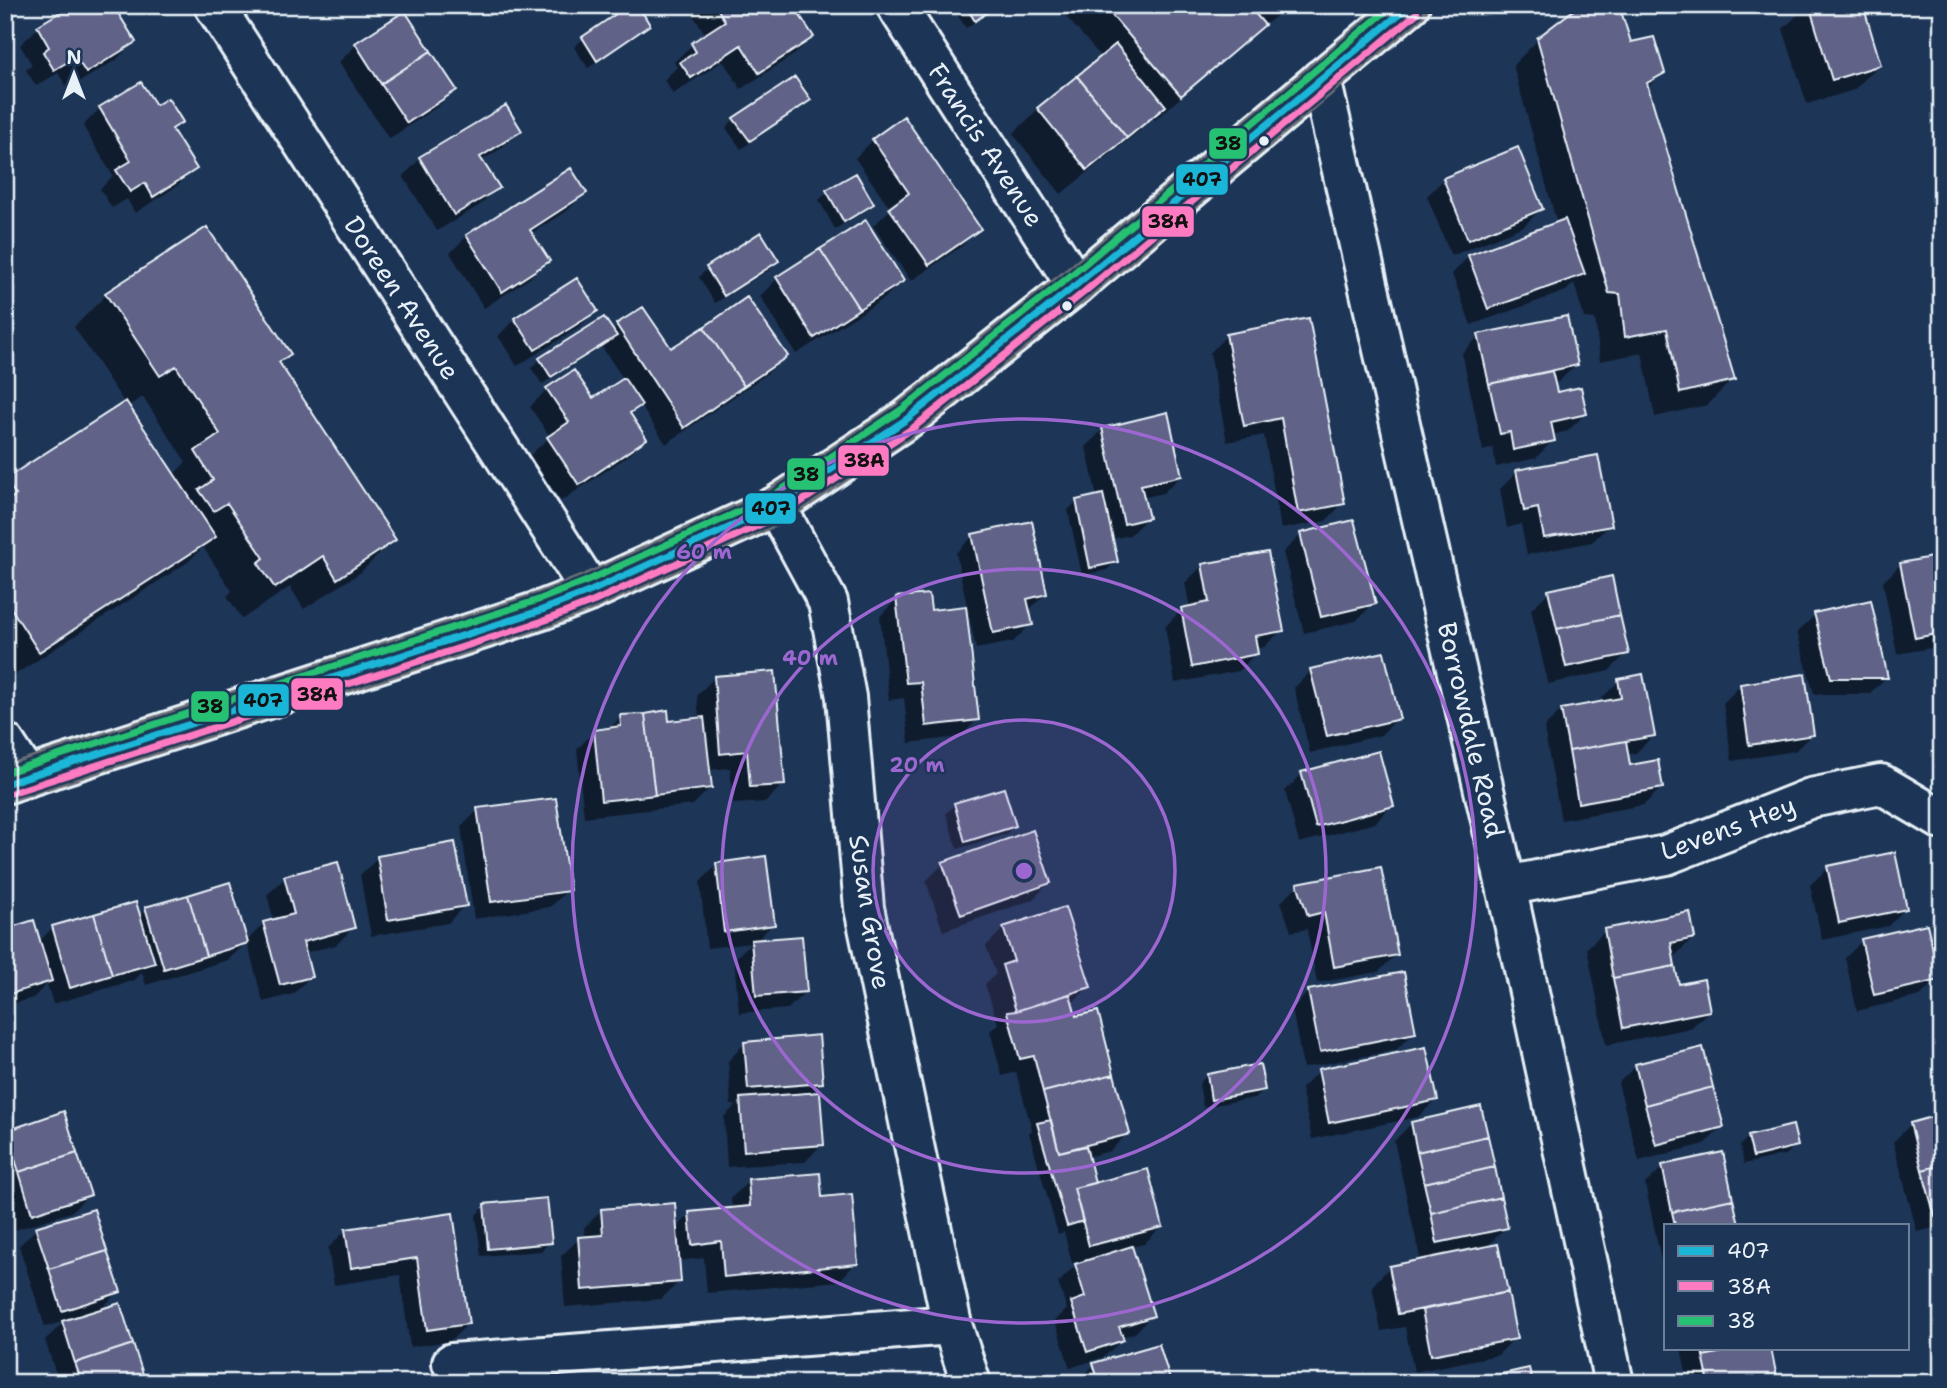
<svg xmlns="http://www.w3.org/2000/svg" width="1947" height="1388" font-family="'Shantell Sans',sans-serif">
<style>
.shadow{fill:#0007;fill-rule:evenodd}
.building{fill:#616287;stroke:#e8f1f8;stroke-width:2}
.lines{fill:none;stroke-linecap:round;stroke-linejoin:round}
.minor-casing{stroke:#e8f1f8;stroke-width:44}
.primary-casing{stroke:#e8f1f8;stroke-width:44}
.minor{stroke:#1d3557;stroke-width:38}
.primary{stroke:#6b6f75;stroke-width:38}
.bus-1-casing{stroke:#1d3557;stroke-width:12}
.bus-2-casing{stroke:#1d3557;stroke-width:12}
.bus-3-casing{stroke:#1d3557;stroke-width:12}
.bus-1{stroke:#1ab6d8;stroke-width:7}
.bus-2{stroke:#fe7ac1;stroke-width:7}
.bus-3{stroke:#26c172;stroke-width:7}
.ring{fill:none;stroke:#9c67d0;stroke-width:3.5}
.bus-dot{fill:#e8f1f8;stroke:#1d3557;stroke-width:2.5}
.labels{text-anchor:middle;stroke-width:5;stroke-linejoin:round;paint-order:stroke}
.street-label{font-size:26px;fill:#e8f1f8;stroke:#1d3557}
.centre{fill:#9c67d0;stroke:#1d3557;stroke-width:3.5}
.ring-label{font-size:21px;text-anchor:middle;font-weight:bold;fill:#9c67d0;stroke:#1d3557;stroke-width:5;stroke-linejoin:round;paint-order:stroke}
.line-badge{stroke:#1d3557;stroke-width:2.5}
.pale-badge-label{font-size:19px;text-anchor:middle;font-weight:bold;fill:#111}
</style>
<rect width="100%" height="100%" fill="#1d3557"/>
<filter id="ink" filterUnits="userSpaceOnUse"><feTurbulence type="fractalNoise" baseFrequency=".0143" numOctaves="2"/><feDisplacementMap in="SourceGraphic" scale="14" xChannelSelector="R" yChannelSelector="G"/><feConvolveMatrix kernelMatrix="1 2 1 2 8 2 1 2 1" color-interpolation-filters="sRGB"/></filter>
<g filter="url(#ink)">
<!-- shadow -->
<path class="shadow" d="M5,5H17L5,12Z
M75,5L134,42L116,60L68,89L58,73L36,86L26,70L32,65L20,45L38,28Z
M301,5H313L305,11Z
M632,5L648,25L640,33L588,68L574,47L583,39Z
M693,5H792L812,37L795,54L741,89L723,61L673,94L664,80L677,67L674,62L692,45L706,35L689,9Z
M951,5H999L966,28Z
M1056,5H1291L1254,33L1155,120L1153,117L1139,131L1061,194L1013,134L1038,109L1102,58Z
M1804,5H1861L1879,65L1854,90L1807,104L1783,29L1805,8Z
M1538,40L1663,72L1647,88L1733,379L1707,405L1655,417L1642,353L1600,361L1595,319L1584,318L1574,283L1566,291L1471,325L1452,274L1469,256L1557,224L1513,65Z
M356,45L455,90L437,107L389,139L339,62Z
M809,100L800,108L741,149L726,128L734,119Z
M100,108H155L181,122L172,131L194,169L177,186L135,213L127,199L112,208L100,189L113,176L83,126Z
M904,119L979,228L962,246L911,281L873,226L891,209L855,158L873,140Z
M519,131L502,148L481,161L497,188L480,205L437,231L403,176L420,159Z
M1444,179L1541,209L1524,226L1451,256L1427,196Z
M827,192L872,204L864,212L835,229L819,200Z
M585,193L567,211L530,234L547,260L530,278L484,308L450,253L467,236Z
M865,223L902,280L885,298L796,354L760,296L777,279Z
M206,229L289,353L278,364L393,540L361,572L304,609L290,587L242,619L227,596L232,591L203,547L188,562L13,676L5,663V481L125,404L74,327L106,295ZM143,397L186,462L173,475L128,406Z
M777,261L769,270L715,303L699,277L707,269Z
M643,309L671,350L786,356L768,373L666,444L640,405L630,415L645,439L628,456L561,501L530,455L550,437L530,407L547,389L593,401L624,380L602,347L542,384L531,368L540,359L604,319L612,331Z
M596,311L578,328L517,366L498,336L515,319Z
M1227,335L1343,503L1326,521L1281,529L1264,435L1227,442L1210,353Z
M1479,336L1576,365L1558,382L1553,384L1555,394L1585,414L1568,431L1552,435L1553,440L1536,458L1496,467L1493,448L1483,451L1462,353Z
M1103,429L1181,476L1163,493L1142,498L1147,518L1130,535L1111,539L1116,561L1107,570L1082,575L1068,510L1077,501L1097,497L1086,447Z
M1517,472L1610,525L1592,542L1527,555L1521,524L1507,528L1500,489Z
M1301,535L1374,603L1356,621L1304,633L1283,552Z
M973,536L1045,594L1028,611L1031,624L1013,642L976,649L956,553Z
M1942,557V646L1897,654L1883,582L1900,565Z
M1202,566L1282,630L1264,647L1255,649L1256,653L1239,671L1175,683L1165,627L1182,609L1190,608L1185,583Z
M1549,592L1627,653L1609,671L1548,684L1531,609Z
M897,599L930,612L977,720L960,737L909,743L904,698L889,700L880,616Z
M1815,615L1887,677L1869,694H1814L1797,632Z
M1311,671L1398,718L1381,735L1310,753L1294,688Z
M714,678L783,784L766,802L733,804L730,768L708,770L710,788L693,805L584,817L577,749L595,731L608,730L621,717L668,723L699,719L697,695Z
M1619,681L1653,736L1636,753L1627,755L1629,767L1661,788L1644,805L1561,820L1544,728L1561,710L1602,703V698Z
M1740,686L1812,734L1795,751L1732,761L1723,703Z
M1302,774L1392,805L1375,823L1299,843L1285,791Z
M955,805L1014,826L1006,834L957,849L946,813Z
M478,810L568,890L550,907L474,919L461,827Z
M378,858L465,905L448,923L371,936L360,875Z
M943,864L1049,883L1032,900L943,931L926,881Z
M717,865L773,924L756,941L806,991L788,1009L739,1013L734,959L751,943L707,948L700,882Z
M1828,868L1905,909L1888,926L1822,940L1810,885Z
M285,878L353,928L336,945L304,953L310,977L293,994L263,1002L247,942L228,960L146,985L142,972L135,980L53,1004L47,984L33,998L5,1006V930L39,942L53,927L139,916L146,909L246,942L264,923L274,921L267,895Z
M1298,885L1396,955L1378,972L1317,983L1307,929L1291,932L1281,902Z
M1004,928L1089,987L1071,1004L1075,1019L1128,1133L1110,1151L1087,1157L1094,1184L1161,1227L1144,1244L1131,1247L1152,1315L1135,1333L1121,1337L1122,1340L1104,1357L1070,1368L1055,1321L1067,1309L1058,1283L1076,1265L1088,1262L1087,1259L1072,1263L1064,1232L1058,1234L1029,1133L1032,1130L1016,1072L1002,1076L990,1031L998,1024L985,984L996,974L986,946Z
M1605,931L1693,938L1676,955L1672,956L1677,986L1709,1011L1691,1028L1606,1045L1587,948Z
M1862,941L1938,979L1920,996L1857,1011L1845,958Z
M1309,991L1414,1033L1396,1050L1303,1068L1292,1009Z
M1942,1016V1057L1934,1025Z
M745,1043L821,1082L809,1095L822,1144L805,1162L727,1167L724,1117L736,1105H731L728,1061Z
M1636,1066L1722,1127L1705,1144L1639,1161L1618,1083Z
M1319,1071L1436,1100L1418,1117L1312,1139L1301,1088Z
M1207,1075L1263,1090L1254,1098L1203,1107L1199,1084Z
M1942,1116V1226L1917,1232L1893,1142L1910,1125Z
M1411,1124L1506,1227L1486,1248L1497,1246L1515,1338L1498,1355L1414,1372L1405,1327L1381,1331L1372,1286L1389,1268L1421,1262L1394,1141Z
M7,1132L89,1195L71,1212L15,1230L5,1200Z
M1748,1137L1796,1145L1787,1154L1744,1164L1740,1146Z
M1722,1154L1737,1225H1665L1664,1274L1645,1184L1663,1167Z
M749,1181L820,1199L856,1263L839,1281L707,1293L704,1258L677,1261L679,1282L661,1299L565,1307L561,1256L579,1239L585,1238L584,1228L602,1210L675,1229L690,1214L732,1210L731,1198Z
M485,1206L550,1242L541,1251L481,1256L476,1215Z
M452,1215L468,1324L450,1341L410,1347L400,1275L334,1285L328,1248L346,1230Z
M36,1229L119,1291L99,1311L144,1383H59L45,1340L65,1321L45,1327L19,1246Z
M1681,1348H1769L1776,1383H1688Z
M1094,1365L1169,1383H1077Z"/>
<!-- building -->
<path class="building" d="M72,5H113L136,42L86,73L76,57L54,70L43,52L49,47L37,26Z
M629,5H638L650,25L597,61L582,37Z
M715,5H793L814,37L759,73L741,45L691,78L680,62L696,52L691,43L725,21Z
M965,5H998L975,21Z
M1103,5H1248L1265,25L1181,96Z
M1580,5H1619L1631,42L1654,37L1665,73L1647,83L1735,380L1680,393L1667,329L1625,337L1620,294L1609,293L1537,38Z
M1809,5H1863L1881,65L1832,80Z
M405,11L431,51L381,84L355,43Z
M1116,44L1166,106L1127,138L1077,76Z
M431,51L457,90L407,123L381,84Z
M1077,76L1127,138L1087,170L1037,108Z
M795,77L811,100L750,141L733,118Z
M141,82L156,105L168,98L183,122L172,129L197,169L153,197L145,183L130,192L116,170L131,161L99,107Z
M506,105L522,131L480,157L500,188L454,215L419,157Z
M904,116L981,229L929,265L889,208L909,193L872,139Z
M1518,147L1543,209L1468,240L1443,178Z
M571,168L587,193L530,230L550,261L502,292L466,235Z
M856,173L874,204L844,222L826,190Z
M1565,219L1585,274L1488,309L1468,255Z
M866,220L904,281L859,309L820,249Z
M207,227L291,354L279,362L396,540L337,579L323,556L275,588L258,563L264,558L227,503L214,511L199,490L213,480L195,451L220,434L176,366L160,376L105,293Z
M761,232L779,261L724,296L706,267Z
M820,249L859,309L814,338L776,277Z
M577,278L598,311L535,350L514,318Z
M747,297L788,356L744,386L704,327Z
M643,307L671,348L704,327L744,386L684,428L616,324Z
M1567,316L1578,365L1489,384L1478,334Z
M604,317L617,336L551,377L539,358Z
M1309,318L1345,504L1298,513L1281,418L1244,426L1226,334Z
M574,370L593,398L624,378L642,405L630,413L647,439L579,485L547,437L569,422L546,388Z
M1552,371L1557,392L1581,387L1587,414L1551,422L1555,441L1513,450L1510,432L1500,434L1489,384Z
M126,401L216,537L39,652L5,599V502L16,495L5,479Z
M1168,412L1182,476L1141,485L1149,518L1124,524L1102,428Z
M1598,455L1612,526L1544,538L1538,508L1524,511L1516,470Z
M1103,494L1118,562L1090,568L1076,500Z
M1354,520L1376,604L1321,617L1300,533Z
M1032,521L1047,594L1027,599L1033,625L993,633L972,534Z
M1268,552L1284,631L1255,636L1258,654L1192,667L1181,608L1209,602L1202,564Z
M1942,555V633L1915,638L1900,563Z
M1612,576L1620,615L1557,629L1548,590Z
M929,594L931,610L966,606L979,720L926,726L921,682L906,683L896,597Z
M1871,600L1888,678H1831L1814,613Z
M1620,615L1629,654L1566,667L1557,629Z
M1384,652L1400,719L1327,736L1310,669Z
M775,671L785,785L750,787L747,751L720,754L714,676Z
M1643,674L1655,736L1569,751L1561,709L1621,698L1618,679Z
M1805,674L1814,735L1749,745L1740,684Z
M668,710L669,721L704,717L712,788L655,795L645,714Z
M645,714L655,795L601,801L594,730L621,726L620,715Z
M1626,741L1630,765L1658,760L1663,788L1578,803L1569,751Z
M1379,751L1394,806L1316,827L1301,772Z
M1004,788L1016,826L965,842L954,803Z
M556,798L570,891L491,902L477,808Z
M1033,830L1051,883L961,915L942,862Z
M455,842L467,906L388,920L377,856Z
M1895,852L1907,909L1839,923L1827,866Z
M766,856L775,925L724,932L716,863Z
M338,862L355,928L303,942L312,977L280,985L263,922L294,914L284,876Z
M1381,867L1398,955L1334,967L1324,912L1308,916L1297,883Z
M230,882L248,943L206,956L188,895Z
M188,895L206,956L164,969L145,907Z
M136,902L155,963L112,975L94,914Z
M1065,907L1091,987L1016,1011L1002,965L1014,961L1003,927Z
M1690,912L1695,938L1671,943L1675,966L1613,978L1604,929Z
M94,914L112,975L70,988L52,926Z
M34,920L52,981L10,994L5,978V929Z
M1927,924L1940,980L1874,995L1861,939Z
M802,936L807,992L756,996L751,940Z
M1675,966L1679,984L1704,979L1710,1011L1623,1028L1613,978Z
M1404,972L1416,1033L1320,1052L1308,990Z
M1070,994L1076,1016L1098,1011L1114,1074L1043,1092L1034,1056L1020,1059L1007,1012L1016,1011Z
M819,1035L823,1083L748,1089L744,1042Z
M1426,1047L1438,1100L1329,1123L1318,1069Z
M1703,1047L1713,1087L1645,1105L1635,1064Z
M1260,1064L1265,1090L1211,1100L1207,1074Z
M1114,1074L1130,1134L1059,1152L1043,1092Z
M1713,1087L1724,1127L1656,1145L1645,1105Z
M820,1092L824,1145L744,1151L740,1098Z
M1481,1106L1488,1136L1417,1152L1411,1122Z
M64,1111L77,1153L19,1172L6,1131Z
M1942,1114V1165L1922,1170L1910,1123Z
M1051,1120L1059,1152L1086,1146L1095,1183L1074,1188L1083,1221L1067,1226L1037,1123Z
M1793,1125L1798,1146L1753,1157L1748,1136Z
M1488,1136L1495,1167L1424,1183L1417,1152Z
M1723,1152L1733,1199L1672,1212L1662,1165Z
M77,1153L91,1195L32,1214L19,1172Z
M1942,1165V1214L1935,1216L1922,1170Z
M1495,1167L1501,1197L1431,1213L1424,1183Z
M1148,1169L1163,1227L1089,1246L1074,1188Z
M820,1173L822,1197L852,1194L858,1264L724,1277L721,1241L692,1245L689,1212L750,1206L748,1179Z
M1501,1197L1508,1228L1437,1243L1431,1213Z
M547,1198L552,1243L488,1249L484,1204Z
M1733,1199L1739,1225H1675L1672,1212Z
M675,1203L681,1282L582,1290L578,1237L603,1235L601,1209Z
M94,1209L107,1251L49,1269L35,1227Z
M453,1213L469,1324L427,1330L417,1258L351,1268L345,1229Z
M1498,1244L1508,1292L1398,1314L1389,1266Z
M1132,1246L1154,1316L1119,1327L1124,1340L1087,1352L1071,1302L1085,1297L1075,1264Z
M107,1251L121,1292L62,1311L49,1269Z
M1508,1292L1517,1339L1431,1355L1422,1310Z
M120,1303L133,1344L75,1363L62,1321Z
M133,1344L146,1383H82L75,1363Z
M1159,1344L1171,1383H1099L1093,1363Z
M1702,1348H1743L1703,1356Z
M1743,1348H1771L1778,1383H1709L1703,1356Z
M1529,1368L1533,1383H1462Z"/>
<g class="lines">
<defs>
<path id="minor" d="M214,5L591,591
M896,5L1076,285
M1321,79L1506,886L1614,1383
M5,743L27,777
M1506,886L1666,855L1811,798L1881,784L1942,820
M952,1325L971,1383
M452,1363L952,1325L864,908L846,697L828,602L776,506"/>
<path id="primary" d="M5,784L542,610L591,591L776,506L907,419L1076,285L1410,5"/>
</defs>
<!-- minor casing -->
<use href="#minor" class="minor-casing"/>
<!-- primary casing -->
<use href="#primary" class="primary-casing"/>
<!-- minor -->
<use href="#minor" class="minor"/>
<!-- primary -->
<use href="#primary" class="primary"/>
<defs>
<path id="bus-1" d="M5,784L542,610L591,591L776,506L907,419L1076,285L1410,5"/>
<path id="bus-2" d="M8,794L546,620L595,601L781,515L913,428L1083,293L1417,13"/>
<path id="bus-3" d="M5,773L538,600L587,581L771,497L901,410L1069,277L1393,5"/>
</defs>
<!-- bus-1 casing -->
<use href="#bus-1" class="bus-1-casing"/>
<!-- bus-2 casing -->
<use href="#bus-2" class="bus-2-casing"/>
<!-- bus-3 casing -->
<use href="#bus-3" class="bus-3-casing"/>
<!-- bus-1 -->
<use href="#bus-1" class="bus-1"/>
<!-- bus-2 -->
<use href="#bus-2" class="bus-2"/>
<!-- bus-3 -->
<use href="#bus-3" class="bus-3"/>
</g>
</g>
<!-- distance rings -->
<circle cx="1024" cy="871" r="151" fill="#9c67d0" fill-opacity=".12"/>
<g class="ring">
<circle cx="1024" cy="871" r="151"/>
<circle cx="1024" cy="871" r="302"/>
<circle cx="1024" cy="871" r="452"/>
</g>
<!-- markers -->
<g class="bus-dot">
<circle cx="1264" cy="141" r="6"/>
<circle cx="1067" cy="306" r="6"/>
</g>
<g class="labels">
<!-- street labels -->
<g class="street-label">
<text transform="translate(986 145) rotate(57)" y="9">Francis Avenue</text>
<text transform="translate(402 298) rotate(57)" y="9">Doreen Avenue</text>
<text transform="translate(1471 730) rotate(77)" y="9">Borrowdale Road</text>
<text transform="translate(1728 828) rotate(-20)" y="9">Levens Hey</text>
<text transform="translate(870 912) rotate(81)" y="9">Susan Grove</text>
</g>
</g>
<circle cx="1024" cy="871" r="10" class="centre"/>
<g class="ring-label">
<text x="704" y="559">60 m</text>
<text x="810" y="665">40 m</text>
<text x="917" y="772">20 m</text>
</g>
<g class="line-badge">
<rect x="1208" y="127" width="40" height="33" rx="7" fill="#26c172"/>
<rect x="1175" y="163" width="54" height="33" rx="7" fill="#1ab6d8"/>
<rect x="1141" y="205" width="54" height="33" rx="7" fill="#fe7ac1"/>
<rect x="837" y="444" width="53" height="33" rx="7" fill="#fe7ac1"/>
<rect x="786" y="457" width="40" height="34" rx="7" fill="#26c172"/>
<rect x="744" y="492" width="53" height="33" rx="7" fill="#1ab6d8"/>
<rect x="290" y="677" width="54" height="34" rx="7" fill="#fe7ac1"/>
<rect x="237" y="683" width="53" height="34" rx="7" fill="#1ab6d8"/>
<rect x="190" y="690" width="40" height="33" rx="7" fill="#26c172"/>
</g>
<g class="pale-badge-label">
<text x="1228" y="150">38</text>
<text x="1202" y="186">407</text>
<text x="1168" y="228">38A</text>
<text x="864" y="467">38A</text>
<text x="806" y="481">38</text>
<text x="771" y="515">407</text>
<text x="317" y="701">38A</text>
<text x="263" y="707">407</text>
<text x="210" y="713">38</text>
</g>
<!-- margin -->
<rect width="1947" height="1388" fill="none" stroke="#1d3557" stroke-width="28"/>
<rect x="14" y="14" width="1919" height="1360" fill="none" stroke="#e8f1f8" stroke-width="2.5" filter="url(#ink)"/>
<!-- legend -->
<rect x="1664" y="1224" width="245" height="126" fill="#1d3557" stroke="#6e8097" stroke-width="2"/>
<rect x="1678" y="1246" width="35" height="10" fill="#1ab6d8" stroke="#6e8097" stroke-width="2"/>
<text x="1727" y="1258" font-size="21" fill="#e8f1f8">407</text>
<rect x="1678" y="1281" width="35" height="10" fill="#fe7ac1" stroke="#6e8097" stroke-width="2"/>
<text x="1727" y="1294" font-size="21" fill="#e8f1f8">38A</text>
<rect x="1678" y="1316" width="35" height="10" fill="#26c172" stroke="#6e8097" stroke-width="2"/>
<text x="1727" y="1328" font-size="21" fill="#e8f1f8">38</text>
<!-- north arrow -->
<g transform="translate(74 74)" stroke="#1d3557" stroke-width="5" paint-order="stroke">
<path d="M0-5L12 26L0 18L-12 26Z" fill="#e8f1f8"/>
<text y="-10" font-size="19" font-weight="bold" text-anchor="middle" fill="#e8f1f8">N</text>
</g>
</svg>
